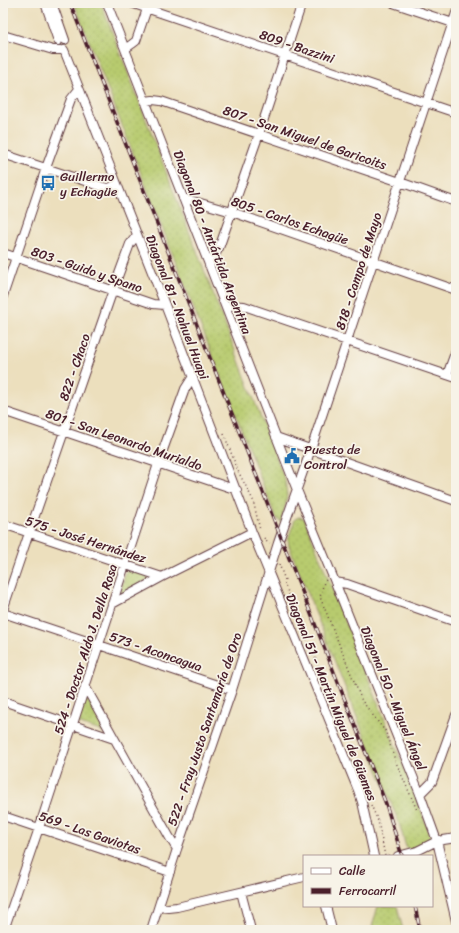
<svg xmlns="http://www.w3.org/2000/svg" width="459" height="933" font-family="Sriracha,sans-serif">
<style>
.grass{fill:url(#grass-dots);stroke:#80754c}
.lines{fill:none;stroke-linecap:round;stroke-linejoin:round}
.minor-casing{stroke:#623c41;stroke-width:10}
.path{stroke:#623c41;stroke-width:1.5;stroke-dasharray:1 3;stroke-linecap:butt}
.minor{stroke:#fff;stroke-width:8}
.rail-casing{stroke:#4a1f2b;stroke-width:3.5}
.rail{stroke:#f7f3e8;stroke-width:2;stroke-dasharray:6;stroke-linecap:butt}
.labels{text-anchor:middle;stroke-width:3.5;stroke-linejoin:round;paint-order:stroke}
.street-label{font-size:13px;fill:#4a1f2b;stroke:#f7f3e8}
.poi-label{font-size:13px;fill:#4a1f2b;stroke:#f7f3e8;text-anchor:start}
</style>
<defs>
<pattern id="grass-dots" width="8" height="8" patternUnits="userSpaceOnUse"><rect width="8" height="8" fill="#b7cb6e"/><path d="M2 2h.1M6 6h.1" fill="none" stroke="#9fae5f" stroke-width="1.8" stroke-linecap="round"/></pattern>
</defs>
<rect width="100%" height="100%" fill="#f7f3e8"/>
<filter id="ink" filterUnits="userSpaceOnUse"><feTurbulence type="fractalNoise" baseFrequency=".025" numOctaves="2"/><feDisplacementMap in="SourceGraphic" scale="8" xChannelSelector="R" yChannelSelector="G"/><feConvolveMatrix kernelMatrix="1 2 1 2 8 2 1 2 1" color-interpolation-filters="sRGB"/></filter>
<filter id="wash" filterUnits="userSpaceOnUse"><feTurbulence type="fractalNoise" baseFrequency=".012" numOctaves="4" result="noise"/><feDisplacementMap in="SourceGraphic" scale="16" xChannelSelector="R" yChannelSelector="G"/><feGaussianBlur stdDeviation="0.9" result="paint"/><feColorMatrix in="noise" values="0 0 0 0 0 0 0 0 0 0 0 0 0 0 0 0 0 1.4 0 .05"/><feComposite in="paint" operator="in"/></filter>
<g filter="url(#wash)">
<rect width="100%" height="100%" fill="#ecdfbd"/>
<!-- grass -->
<path class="grass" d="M74,3H101L285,480L287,495L286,503L281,522L276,518Z
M299,517L304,518L419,805L431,838L428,842L410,850L406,847L399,823L289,546L288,539L295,519Z
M127,569L153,577L119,595Z
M84,693L106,733L75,722Z
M378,906H397L403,930H371Z"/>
</g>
<g filter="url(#ink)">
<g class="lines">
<defs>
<path id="minor" d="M45,3L58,41
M52,3L65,40
M107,3L297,490L335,582L420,794L437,841L456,921
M131,3L456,113
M393,3L456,24
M3,35L53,50H60
M125,49L132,44L136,41L149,3
M64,50L165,305L252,532L358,790L362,802L374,856
M145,101L153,100L161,101L400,182L456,202
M3,154L103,187L109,188L117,184
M183,198L232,212L456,290
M3,253L153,304L165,305
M209,265L219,248L259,134L302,3
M3,296L46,168L71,99L79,89
M225,305L244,306L456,378
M447,375L456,350
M3,411L237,490
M276,437L456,501
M3,524L162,577
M335,582L347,584L456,622
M112,604L162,577L252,532
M3,610L29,533L113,290L130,244L137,235
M3,613L99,645L232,690
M85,686L170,838L177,849
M3,701L114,739
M420,794L432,782L456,715
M3,816L170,872
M398,856L417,851L437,841L456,838
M241,892L251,930
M326,906L332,930
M159,907L168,908L177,907L304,877
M4,930L39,828L158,464L185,389L192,378
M151,930L177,849L232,690L278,543L311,449L456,13"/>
</defs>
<!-- minor casing -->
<use href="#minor" class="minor-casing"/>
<!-- path -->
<path class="path" d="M224,434L238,471L253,500L260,530
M264,538L267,542L270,543
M279,564L285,580V585L306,635L308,645
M326,580L324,582L320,597L362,701L385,731
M310,652C318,659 319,668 321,677
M385,730L395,760L417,810
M371,805L378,821L385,856L390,855"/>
<!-- minor -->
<use href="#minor" class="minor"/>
<defs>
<path id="rail" d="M70,3L386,804L402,856
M415,906L420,930"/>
</defs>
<!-- rail casing -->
<use href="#rail" class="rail-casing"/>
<!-- rail -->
<use href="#rail" class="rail"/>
</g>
</g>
<!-- icons -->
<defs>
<symbol id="bus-bare" viewBox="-9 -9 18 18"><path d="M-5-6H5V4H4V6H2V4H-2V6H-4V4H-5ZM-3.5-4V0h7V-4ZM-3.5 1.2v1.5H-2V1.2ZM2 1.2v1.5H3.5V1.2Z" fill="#1f6fb2" stroke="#f7f3e8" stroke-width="2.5" paint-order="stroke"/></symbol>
<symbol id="civic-bare" viewBox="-9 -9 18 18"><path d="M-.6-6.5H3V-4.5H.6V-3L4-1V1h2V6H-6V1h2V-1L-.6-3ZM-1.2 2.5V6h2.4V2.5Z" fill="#1f6fb2" stroke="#f7f3e8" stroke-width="2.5" paint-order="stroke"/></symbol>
</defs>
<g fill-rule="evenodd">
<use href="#bus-bare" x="37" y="172" width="22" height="22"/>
<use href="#civic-bare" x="281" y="445" width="22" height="22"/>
</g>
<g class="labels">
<!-- street labels -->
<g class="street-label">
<text transform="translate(297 46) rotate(19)" y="5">809 - Bazzini</text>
<text transform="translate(305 137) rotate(19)" y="5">807 - San Miguel de Garicoits</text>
<text transform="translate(290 220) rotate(19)" y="5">805 - Carlos Echagüe</text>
<text transform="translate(213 242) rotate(69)" y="5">Diagonal 80 - Antártida Argentina</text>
<text transform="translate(87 269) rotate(19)" y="5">803 - Guido y Spano</text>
<text transform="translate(358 271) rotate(-72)" y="5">818 - Campo de Mayo</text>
<text transform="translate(178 307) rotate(69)" y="5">Diagonal 81 - Nahuel Huapi</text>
<text transform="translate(74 367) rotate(-71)" y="5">822 - Chaco</text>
<text transform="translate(124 439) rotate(19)" y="5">801 - San Leonardo Murialdo</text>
<text transform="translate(86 539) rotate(18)" y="5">575 - José Hernández</text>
<text transform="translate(85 649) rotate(-72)" y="5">524 - Doctor Aldo J. Della Rosa</text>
<text transform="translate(156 651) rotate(19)" y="5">573 - Aconcagua</text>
<text transform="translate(332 697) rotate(68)" y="5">Diagonal 51 - Martín Miguel de Güemes</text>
<text transform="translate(394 698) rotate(68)" y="5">Diagonal 50 - Miguel Ángel</text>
<text transform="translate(204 729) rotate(-71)" y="5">522 - Fray Justo Santamaría de Oro</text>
<text transform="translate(90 832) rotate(19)" y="5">569 - Las Gaviotas</text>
</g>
<!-- poi labels -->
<g class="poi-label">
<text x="60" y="181">Guillermo<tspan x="60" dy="15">y Echagüe</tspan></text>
<text x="304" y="454">Puesto de<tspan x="304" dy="15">Control</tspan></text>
</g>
</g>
<!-- margin -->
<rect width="459" height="933" fill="none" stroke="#f7f3e8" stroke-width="16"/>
<!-- legend -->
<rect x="303" y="855" width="130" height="52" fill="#f7f3e8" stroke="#b29e9c"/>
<rect x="311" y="868" width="20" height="6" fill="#ffffff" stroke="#b29e9c"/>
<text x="339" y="875" font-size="12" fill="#4a1f2b">Calle</text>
<rect x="311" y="888" width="20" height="6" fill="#4a1f2b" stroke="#b29e9c"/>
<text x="339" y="895" font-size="12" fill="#4a1f2b">Ferrocarril</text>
</svg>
